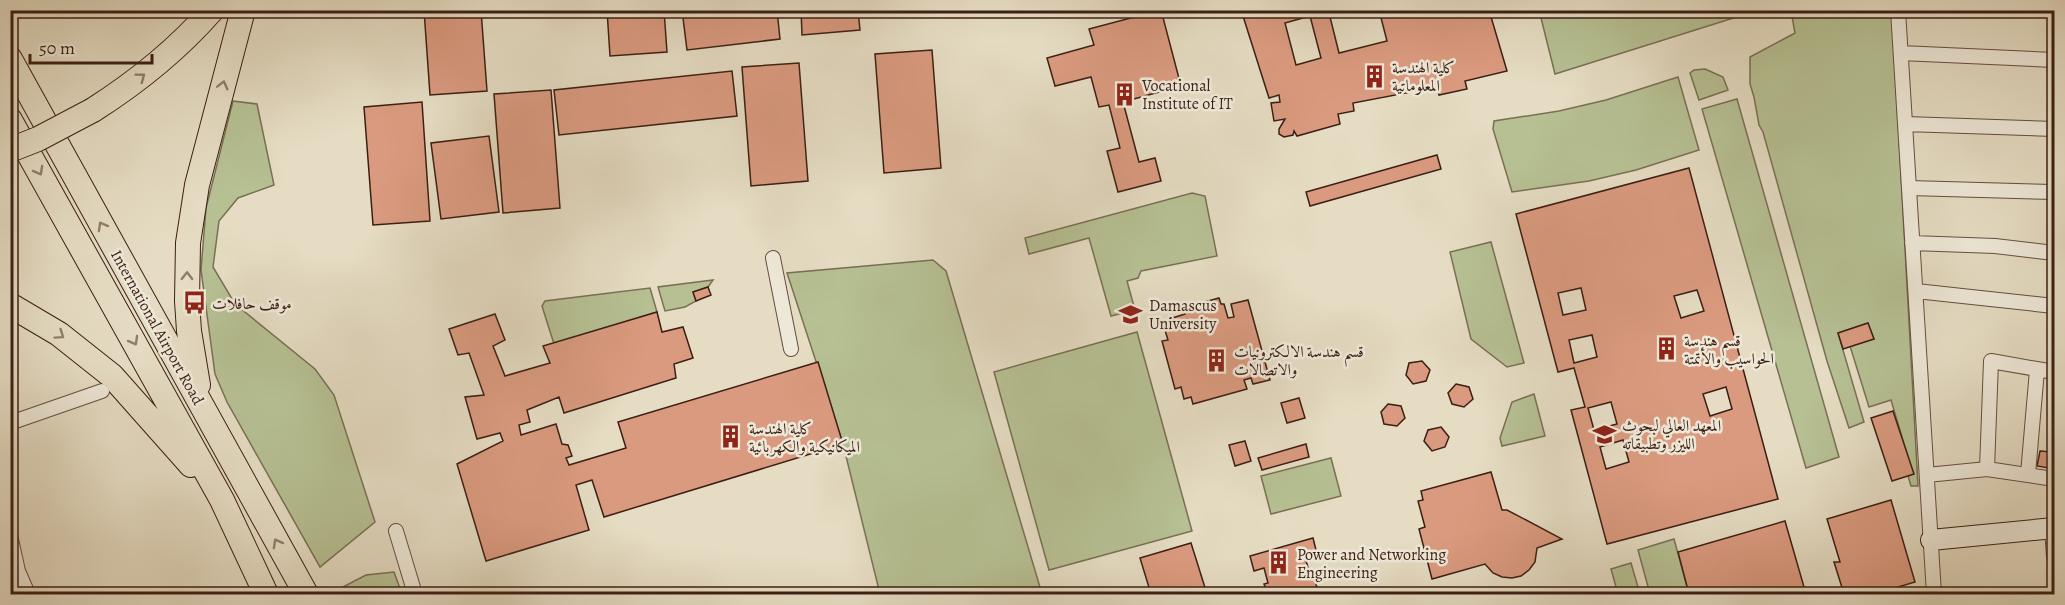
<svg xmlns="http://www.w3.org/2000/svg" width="2065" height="605" font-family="Alegreya,Amiri,serif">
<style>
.green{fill:#b6c093;stroke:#797054;stroke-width:1.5}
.building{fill:#da9a7f;stroke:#3c1f14;stroke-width:1.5;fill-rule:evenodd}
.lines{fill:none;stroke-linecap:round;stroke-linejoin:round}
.street-casing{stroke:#664e40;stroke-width:16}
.secondary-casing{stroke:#3c1f14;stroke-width:22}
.highway-casing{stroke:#3c1f14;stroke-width:26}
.street{stroke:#eee8d8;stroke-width:14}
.secondary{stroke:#eee8d8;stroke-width:20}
.highway{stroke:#e5dcc3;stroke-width:24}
.highway-bridge-casing{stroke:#3c1f14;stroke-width:26;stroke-linecap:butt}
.highway-bridge{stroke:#e5dcc3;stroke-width:24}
.oneway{stroke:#907e6c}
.labels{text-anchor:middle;stroke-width:5;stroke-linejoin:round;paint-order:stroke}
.poi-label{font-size:16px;fill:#3c1f14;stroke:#eee8d8;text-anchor:start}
.street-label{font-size:16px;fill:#3c1f14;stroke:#eee8d8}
</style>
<rect width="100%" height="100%" fill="#e5dcc3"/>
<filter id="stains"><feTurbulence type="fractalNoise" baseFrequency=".00333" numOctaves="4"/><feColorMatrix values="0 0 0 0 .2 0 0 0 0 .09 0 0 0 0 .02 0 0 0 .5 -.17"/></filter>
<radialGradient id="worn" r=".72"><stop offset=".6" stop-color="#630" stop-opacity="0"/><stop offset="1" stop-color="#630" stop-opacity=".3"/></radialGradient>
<!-- green -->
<path class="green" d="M1539,10H1756V11L1555,74Z
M1791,11H1892L1918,486H1911L1908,476L1913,474L1891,400L1869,407L1850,346L1874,339L1868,323L1838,333L1864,422L1849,428L1827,361L1763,132L1759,125L1754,97L1750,84V57L1795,33Z
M1705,69L1723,77L1728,90L1699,100L1690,73L1694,70Z
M1678,77L1699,150L1636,170L1589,181L1512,192L1493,129L1494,121L1559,111L1606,100Z
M1737,99L1839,457L1806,468L1702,109Z
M233,101L257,104L274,185L238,198L219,221L213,267L235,304L315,369L334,395L375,522L320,567L227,402L215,374L201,270L206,208Z
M1192,193L1205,196L1217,256L1141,271L1138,278L1127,281L1135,310L1111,316L1089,238L1029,254L1025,238Z
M1491,242L1524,363L1507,367L1471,339L1450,252Z
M933,260L946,271L1042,594H880L843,444L787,273Z
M713,280L708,287L693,292L696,301L685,307L665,311L658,287Z
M650,288L657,312L554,344L542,306L545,301Z
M1137,332L1192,531L1049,570L994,372Z
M1534,394L1545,436L1502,446L1500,438L1512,402Z
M1331,458L1341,496L1271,514L1261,476Z
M1674,539L1689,594H1650L1638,550Z
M1631,563L1640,594H1618L1611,569Z
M394,572L402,594H336L335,591L366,575Z"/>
<!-- building -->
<path class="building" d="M424,10H481L487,91L430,95Z
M607,10H664L667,52L610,56Z
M682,10H777L780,39L687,50Z
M801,10H858L860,30L802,35Z
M1161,10L1181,86L1123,102L1139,162L1155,158L1161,181L1118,192L1107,151L1120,148L1109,105L1099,107L1091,77L1055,86L1047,58L1094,45L1089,29Z
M1253,10H1336L1329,13L1339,53L1387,41L1379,10H1489L1507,71L1465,81L1467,89L1439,95L1437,87L1353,103L1354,111L1338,114L1340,124L1297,136L1294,131L1293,135L1284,137L1279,134V129L1285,119L1274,121L1271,103L1280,102L1279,95L1269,98L1243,16L1253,14ZM1310,16L1321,58L1296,65L1285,23Z
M932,50L941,168L884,173L875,54Z
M799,63L808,181L751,186L742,67Z
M732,71L737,116L559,135L554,90Z
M551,90L560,208L503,213L494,94Z
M422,102L430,221L373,225L364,107Z
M489,136L499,212L441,219L431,143Z
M1437,155L1441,169L1310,206L1306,192Z
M1689,168L1778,499L1607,544L1571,410L1585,407L1574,368L1558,372L1516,214ZM1581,288L1586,310L1563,315L1558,293ZM1697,290L1704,311L1681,318L1674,296ZM1592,335L1597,357L1574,363L1569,340ZM1726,387L1732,409L1710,416L1703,394ZM1611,402L1617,424L1594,430L1588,408ZM1623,440L1629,462L1606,469L1600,447Z
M708,287L711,295L696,301L693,292Z
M1219,298L1221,304H1224L1228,318L1234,317L1231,304L1248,300L1270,380L1253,384L1251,378L1244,380L1247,389L1193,404L1191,397L1184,399L1181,387L1175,389L1162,341L1168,340L1164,327L1171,326L1169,319L1185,314L1183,308Z
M657,312L662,332L683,327L693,358L674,364L676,378L564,413L559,397L527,410L530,422L519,425L521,435L556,424L562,444L568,445L572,456L566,458L569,465L626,448L618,422L818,362L843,444L604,517L592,480L576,485L589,530L486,561L457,464L503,441L500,433L477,439L465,397L484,395L469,353L458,355L449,329L495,314L505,340L493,346L505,376L550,363L543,346Z
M1868,323L1874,339L1843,349L1838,333Z
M1422,361L1430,370L1426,381L1413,384L1406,375L1409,363Z
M1456,384L1469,387L1473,399L1464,407L1452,404L1448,393Z
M1299,398L1305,418L1287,423L1281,403Z
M1388,404L1401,406L1405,418L1397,426L1384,424L1381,412Z
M1893,411L1914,474L1892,481L1871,418Z
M1441,427L1449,437L1445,447L1432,451L1424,441L1428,430Z
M1245,441L1251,461L1235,466L1229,445Z
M1306,444L1309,457L1262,470L1258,458Z
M2040,451L2051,452L2049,468L2037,466Z
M1491,472L1502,510H1507L1562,539L1537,548L1535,562L1529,570L1521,576L1512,578L1502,577L1493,573L1485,564L1432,579L1419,529L1425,527L1418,501L1423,500L1421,491Z
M1891,500L1915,582L1888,590L1889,594H1844L1834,562H1840L1827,519Z
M1785,521L1806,594H1689L1678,552Z
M1313,538L1317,554L1305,557L1309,571H1312L1319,594H1268L1264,584L1268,583L1264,568L1254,571L1250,556Z
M1191,543L1207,594H1151L1140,558Z"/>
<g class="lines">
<defs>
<path id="street" d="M1898,10L1934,594
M1901,53L2054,60
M1905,124L2054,129
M1909,188L2054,192
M1912,243L1995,246L2054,253
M773,258L791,349
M1916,291L2054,306
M10,423L102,391
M1987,469L1991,361L2054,372
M2028,474L2037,370
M1927,475L1987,469L2054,479
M2052,528L2054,557
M396,531L415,594
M10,535L18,571
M10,572L18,571L28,594"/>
<path id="secondary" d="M1931,540L2054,528"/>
<path id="highway" d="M10,59L306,594
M93,110C137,82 177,50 212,10
M10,120L222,500L266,594
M10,305L59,334L112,376L191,465
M198,385L189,331L187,301L188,243L197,185L243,10"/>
</defs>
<!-- street casing -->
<use href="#street" class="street-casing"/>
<!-- secondary casing -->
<use href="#secondary" class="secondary-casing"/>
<!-- highway casing -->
<use href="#highway" class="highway-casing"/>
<!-- street -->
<use href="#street" class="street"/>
<!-- secondary -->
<use href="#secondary" class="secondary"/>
<!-- highway -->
<use href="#highway" class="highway"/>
<defs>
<path id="highway-bridge" d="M10,150L38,139L93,110"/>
</defs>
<!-- highway-bridge casing -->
<use href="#highway-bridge" class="highway-bridge-casing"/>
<!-- highway-bridge -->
<use href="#highway-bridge" class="highway-bridge"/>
</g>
<!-- one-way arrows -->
<defs><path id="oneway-chevron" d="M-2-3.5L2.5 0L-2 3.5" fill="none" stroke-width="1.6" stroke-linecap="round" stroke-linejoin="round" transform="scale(1.5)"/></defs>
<g class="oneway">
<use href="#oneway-chevron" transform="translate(141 77) rotate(-37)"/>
<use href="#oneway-chevron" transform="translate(223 85) rotate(-76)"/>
<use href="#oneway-chevron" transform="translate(39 171) rotate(61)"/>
<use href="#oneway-chevron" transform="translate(102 226) rotate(-119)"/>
<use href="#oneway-chevron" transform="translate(187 276) rotate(-89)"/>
<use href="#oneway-chevron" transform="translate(60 335) rotate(35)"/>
<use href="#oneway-chevron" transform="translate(134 341) rotate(61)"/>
<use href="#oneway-chevron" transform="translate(277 543) rotate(-119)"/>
</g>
<!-- icons -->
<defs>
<symbol id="building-bare" viewBox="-9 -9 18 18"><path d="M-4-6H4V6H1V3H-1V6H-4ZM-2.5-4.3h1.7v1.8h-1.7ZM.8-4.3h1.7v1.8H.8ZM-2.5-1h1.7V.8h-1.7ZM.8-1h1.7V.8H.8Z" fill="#8f2418" stroke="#eee8d8" stroke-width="2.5" paint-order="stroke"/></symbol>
<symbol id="bus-bare" viewBox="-9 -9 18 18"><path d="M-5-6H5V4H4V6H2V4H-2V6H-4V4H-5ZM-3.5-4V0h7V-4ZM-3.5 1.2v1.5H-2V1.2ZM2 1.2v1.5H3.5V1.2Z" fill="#8f2418" stroke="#eee8d8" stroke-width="2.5" paint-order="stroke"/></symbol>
<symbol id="university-bare" viewBox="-9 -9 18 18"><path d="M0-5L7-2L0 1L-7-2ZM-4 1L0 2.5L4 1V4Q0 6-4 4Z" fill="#8f2418" stroke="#eee8d8" stroke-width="2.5" paint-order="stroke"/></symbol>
</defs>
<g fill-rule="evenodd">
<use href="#building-bare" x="1358" y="60" width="33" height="33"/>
<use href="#building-bare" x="1108" y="78" width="33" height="33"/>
<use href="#bus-bare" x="178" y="286" width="33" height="33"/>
<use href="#university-bare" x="1114" y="298" width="33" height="33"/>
<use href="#building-bare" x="1650" y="332" width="33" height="33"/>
<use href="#building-bare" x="1200" y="344" width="33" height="33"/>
<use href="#university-bare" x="1588" y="418" width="33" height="33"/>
<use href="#building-bare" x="714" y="420" width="33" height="33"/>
<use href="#building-bare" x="1262" y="546" width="33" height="33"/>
</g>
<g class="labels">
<!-- poi labels -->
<g class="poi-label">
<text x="1392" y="73">كلية الهندسة<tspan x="1392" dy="18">المعلوماتية</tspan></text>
<text x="1142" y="91">Vocational<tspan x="1142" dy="18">Institute of IT</tspan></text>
<text x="212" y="309">موقف حافلات</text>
<text x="1149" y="311">Damascus<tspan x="1149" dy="18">University</tspan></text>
<text x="1684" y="346">قسم هندسة<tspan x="1684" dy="18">الحواسيب والأتمتة</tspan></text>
<text x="1234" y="357">قسم هندسة الالكترونيات<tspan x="1234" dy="18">والاتصالات</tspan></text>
<text x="1622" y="431">المعهد العالي لبحوث<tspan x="1622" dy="18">الليزر وتطبيقاته</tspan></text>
<text x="749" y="434">كلية الهندسة<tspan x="749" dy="18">الميكانيكية والكهربائية</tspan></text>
<text x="1297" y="560">Power and Networking<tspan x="1297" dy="18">Engineering</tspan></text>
</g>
<!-- street labels -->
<g class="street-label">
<text transform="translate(158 327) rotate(61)" y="6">International Airport Road</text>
</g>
</g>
<!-- margin -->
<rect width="2065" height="605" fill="none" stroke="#e5dcc3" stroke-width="36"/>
<rect x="12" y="12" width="2041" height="581" fill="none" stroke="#3c1f14" stroke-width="3"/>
<rect x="18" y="18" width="2029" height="569" fill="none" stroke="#3c1f14" stroke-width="1.5"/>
<!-- scale -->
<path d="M30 54v9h122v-9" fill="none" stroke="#3c1f14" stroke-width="3"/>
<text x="39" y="54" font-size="18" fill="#3c1f14" stroke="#eee8d8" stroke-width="4.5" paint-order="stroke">50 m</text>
<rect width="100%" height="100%" filter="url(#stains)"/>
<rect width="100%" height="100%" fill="url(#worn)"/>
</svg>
